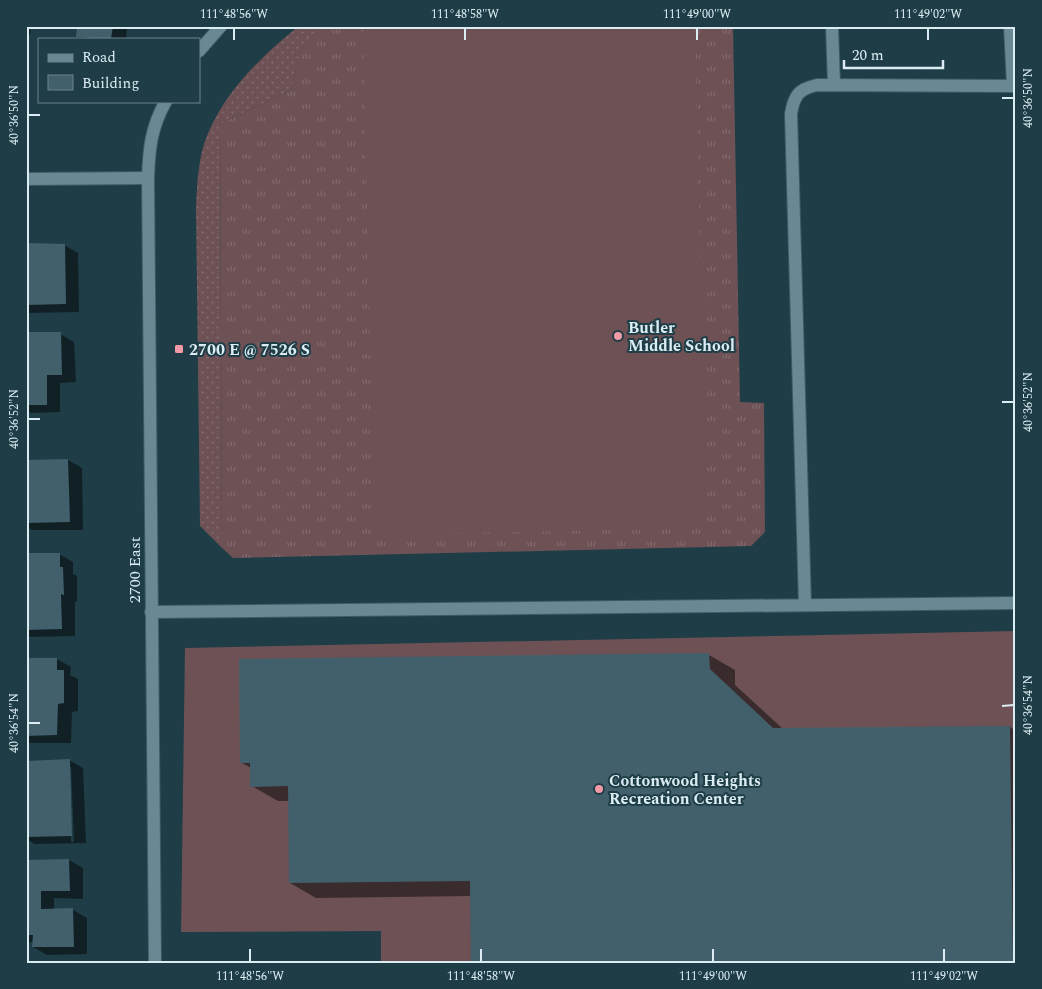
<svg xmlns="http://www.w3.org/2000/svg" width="1042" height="989" font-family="Spectral,serif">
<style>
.grass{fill:url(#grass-tufts)}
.garden{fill:url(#garden-dots)}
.pitch{fill:#6d5155}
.shadow{fill:#0007;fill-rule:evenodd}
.building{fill:#41606b}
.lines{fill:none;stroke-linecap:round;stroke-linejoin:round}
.lane-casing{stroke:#3f5c64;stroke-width:14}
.street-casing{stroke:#3f5c64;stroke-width:14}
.secondary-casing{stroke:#3f5c64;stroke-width:14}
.lane{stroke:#688994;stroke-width:12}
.street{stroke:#688994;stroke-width:12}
.secondary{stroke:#688994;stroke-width:12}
.ticks{fill:none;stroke:#dbecf2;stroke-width:2}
.poi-dot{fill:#f39aa8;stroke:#1e3d47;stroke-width:2}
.labels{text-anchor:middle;stroke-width:4;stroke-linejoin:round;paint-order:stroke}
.poi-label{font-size:16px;font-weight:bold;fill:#dbecf2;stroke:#1e3d47;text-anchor:start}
.street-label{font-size:16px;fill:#dbecf2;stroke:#1e3d47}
.neatline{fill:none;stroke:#dbecf2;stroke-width:2}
.ticks-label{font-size:12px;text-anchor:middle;fill:#dbecf2}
</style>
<defs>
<pattern id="grass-tufts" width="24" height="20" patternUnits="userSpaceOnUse" patternTransform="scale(1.25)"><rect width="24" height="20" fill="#6d5155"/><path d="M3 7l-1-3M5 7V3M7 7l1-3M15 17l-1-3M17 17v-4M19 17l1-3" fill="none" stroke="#816a6e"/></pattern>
<pattern id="garden-dots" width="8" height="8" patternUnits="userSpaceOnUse" patternTransform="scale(1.25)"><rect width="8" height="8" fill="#6d5155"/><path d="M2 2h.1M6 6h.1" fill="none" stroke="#816a6e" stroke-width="1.8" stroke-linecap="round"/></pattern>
</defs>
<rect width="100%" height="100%" fill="#1e3d47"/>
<!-- grass -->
<path class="grass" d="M329,26H733L740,402L764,403L765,532L751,546L233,558L222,548L220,124L291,90L302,45Z"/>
<!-- garden -->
<path class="garden" d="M299,26H329L302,46L291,90L220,124L222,548L200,526L196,208C197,186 198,164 204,144C220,96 261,56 299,26Z"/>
<!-- pitch -->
<path class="pitch" d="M363,26H695L705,528L374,535Z
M1016,631V963H381V931L181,932L185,648Z"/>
<!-- shadow -->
<path class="shadow" d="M26,26H31L30,35H26Z
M78,26H127L126,39H80L77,37Z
M26,244L64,245L78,253L79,312L26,313Z
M26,333L60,334L74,342L76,382L60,383V412L31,413L26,410Z
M68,460L82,468L83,530H32L26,527V461Z
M26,554H59L73,562V574L77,576V602L75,601V636L26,637Z
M709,655L735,670V685L783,729L1010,727L1016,731V963H472L471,896L316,898L290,883V801H278L252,786L251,768L242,763Z
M57,659L71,667L70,675L78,679V711L72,712L71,743H26V660Z
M69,760L83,768L86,843L35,844L26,839V762ZM69,767H71L74,842H71Z
M69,860L83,868V899L54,898V910H73L87,918V954L47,955L33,947V942L26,943V862Z"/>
<!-- building -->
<path class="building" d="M77,26H113L111,39L76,37Z
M26,243L65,244L66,304L26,305Z
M26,332H61L62,375H47V405H26Z
M68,459L70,522L26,523V460Z
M26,553H60V567H63L64,595L61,594L62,629L26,630Z
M709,653L710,669L773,728L1010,726L1013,963H471L470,881L289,883L288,786L250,787V763H240L239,659Z
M26,658H57V670H64V703L58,704L57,735L26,736Z
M70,759L72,836L26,837V761Z
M69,859L70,891H41V909L73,908L74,947H32L33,935H26V860Z"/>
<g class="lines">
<defs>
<path id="lane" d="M832,26L834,85
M1010,26L1013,86
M805,605L791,114C794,95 799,89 817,85L1016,86
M151,612L1016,603"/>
<path id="street" d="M26,179L148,178"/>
<path id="secondary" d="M199,51L221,26
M155,963L148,178C149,149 151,127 166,101"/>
</defs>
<!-- lane casing -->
<use href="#lane" class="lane-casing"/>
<!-- street casing -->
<use href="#street" class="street-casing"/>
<!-- secondary casing -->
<use href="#secondary" class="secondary-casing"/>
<!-- lane -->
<use href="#lane" class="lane"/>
<!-- street -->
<use href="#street" class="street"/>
<!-- secondary -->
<use href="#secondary" class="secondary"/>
</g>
<!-- ticks -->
<path class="ticks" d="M234,28V40M465,28V40M697,28V40M928,28V40M1002,98H1014M28,115H40M1002,402H1014M28,419H40M1002,706L1014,705M28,723H40M250,949V962M481,949V962M713,949V962M944,949V962"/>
<!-- markers -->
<g class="poi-dot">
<circle cx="618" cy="336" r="5"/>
<rect x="174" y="344" width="10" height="10" rx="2.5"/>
<circle cx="599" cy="789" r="5"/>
</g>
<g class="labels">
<!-- poi labels -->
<g class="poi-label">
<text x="628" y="333">Butler<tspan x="628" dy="18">Middle School</tspan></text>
<text x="189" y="355">2700 E @ 7526 S</text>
<text x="609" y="786">Cottonwood Heights<tspan x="609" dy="18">Recreation Center</tspan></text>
</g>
<!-- street labels -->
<g class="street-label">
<text transform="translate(134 570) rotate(-90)" y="6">2700 East</text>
</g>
</g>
<!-- border -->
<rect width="1042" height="989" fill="none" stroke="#1e3d47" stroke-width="55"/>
<!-- legend -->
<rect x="38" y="38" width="162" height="65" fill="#1e3d47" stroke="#6a838b"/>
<rect x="48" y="54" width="25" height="8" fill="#688994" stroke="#6a838b"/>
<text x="82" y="62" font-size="15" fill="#dbecf2">Road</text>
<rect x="48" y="75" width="25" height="15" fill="#41606b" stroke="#6a838b"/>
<text x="82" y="88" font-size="15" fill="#dbecf2">Building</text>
<!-- scale -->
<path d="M844 60v8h99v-8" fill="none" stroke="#dbecf2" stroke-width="2.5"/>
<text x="852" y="60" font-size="15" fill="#dbecf2" stroke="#1e3d47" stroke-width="4" paint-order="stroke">20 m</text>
<rect x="28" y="28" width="986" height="934" class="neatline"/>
<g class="ticks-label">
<text x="234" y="18">111°48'56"W</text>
<text x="465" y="18">111°48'58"W</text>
<text x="697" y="18">111°49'00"W</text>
<text x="928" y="18">111°49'02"W</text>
<text transform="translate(1028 98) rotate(-90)" y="4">40°36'50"N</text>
<text transform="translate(14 115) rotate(-90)" y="4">40°36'50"N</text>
<text transform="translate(1028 402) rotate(-90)" y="4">40°36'52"N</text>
<text transform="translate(14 419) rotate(-90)" y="4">40°36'52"N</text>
<text transform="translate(1028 705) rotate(-90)" y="4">40°36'54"N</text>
<text transform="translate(14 723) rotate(-90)" y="4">40°36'54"N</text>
<text x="250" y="980">111°48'56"W</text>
<text x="481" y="980">111°48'58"W</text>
<text x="713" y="980">111°49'00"W</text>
<text x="944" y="980">111°49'02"W</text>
</g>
</svg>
